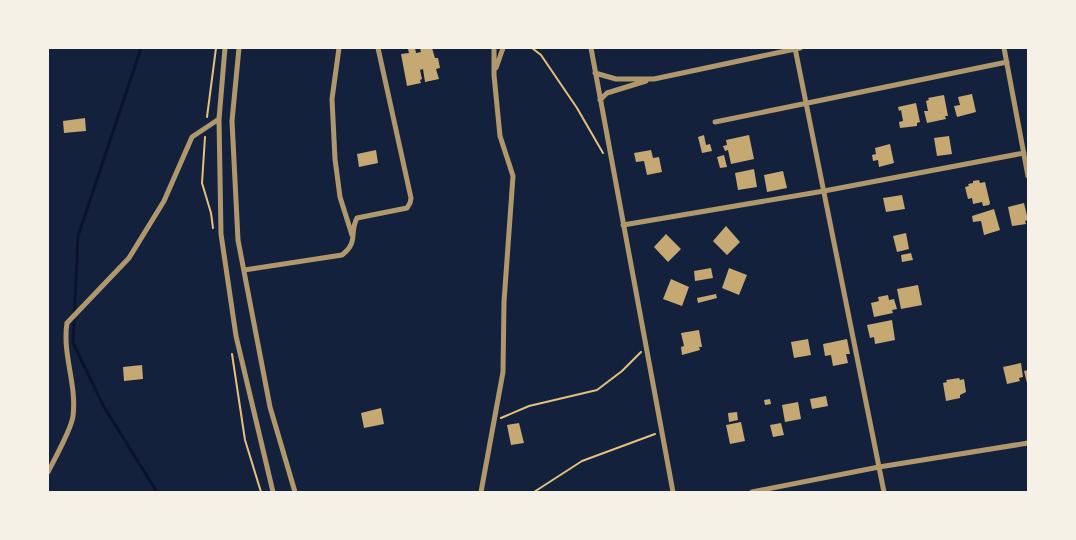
<svg xmlns="http://www.w3.org/2000/svg" width="1076" height="540" font-family="'Golos Text',sans-serif">
<style>
.lines{fill:none;stroke-linecap:round;stroke-linejoin:round}
.stream{stroke:#0b132b;stroke-width:3}
.building{fill:#c6a872}
.path{stroke:#e5c07b;stroke-width:2}
.minor{stroke:#b1986c;stroke-width:5}
</style>
<rect width="100%" height="100%" fill="#14213d"/>
<g class="lines">
<!-- stream -->
<path class="stream" d="M141,48L78,236L73,343L104,407L157,492"/>
</g>
<!-- building -->
<path class="building" d="M415,48L416,53L421,52L420,48H426V49L432,48L435,58H438L440,68L436,69L439,79L425,82L423,69L420,70L422,79L420,80L421,83L407,86L401,54L409,53L408,49Z
M972,94L976,112L957,117L954,106L960,105L958,97Z
M944,95L948,116H945L946,119L927,123L924,111H928L926,101L929,100L928,98Z
M916,103L920,122L917,123V126L900,128L899,122L903,121L901,110L899,111L898,107Z
M85,118L86,131L64,133L63,121Z
M704,135L706,145L710,144L712,151L702,153L698,137Z
M749,135L754,159L731,164L728,150L725,151L723,146L727,145L726,140Z
M949,136L952,154L937,156L934,138Z
M890,144L894,163L879,167L878,160L873,161L872,155L876,154L875,148Z
M376,150L378,163L359,167L357,154Z
M651,150L653,158L659,157L662,172L647,175L644,161L636,162L634,153Z
M724,155L727,167L720,168L717,157Z
M754,169L757,187L738,190L735,173Z
M783,171L787,188L767,192L764,175Z
M979,180L980,183L985,182L990,203L989,205L983,206L982,202L973,204L972,198L968,199L965,187L969,186L968,184L973,183V181Z
M902,195L905,209L886,212L883,198Z
M1024,203L1028,220L1025,221L1026,224L1012,226L1008,207Z
M994,209L1000,230L984,235L981,221L973,222L972,216Z
M726,226L740,242L727,255L713,241Z
M906,233L909,249L897,252L893,236Z
M666,234L681,249L668,262L654,247Z
M911,253L913,260L902,262L901,255Z
M711,268L713,278L695,281L694,271Z
M729,268L747,275L739,295L722,288Z
M671,279L689,287L682,306L663,299Z
M918,285L922,305L901,309L897,289Z
M716,294L717,298L698,303L697,298Z
M888,295L889,300L894,299L897,309L892,310L893,313L874,317L871,303L879,301L878,297Z
M892,320L895,340L875,344L874,337L870,338L867,325Z
M699,330L702,347H699L700,350L682,355L681,347L684,346L681,333Z
M808,339L811,355L794,358L791,342Z
M847,339L850,354H846L848,363L833,366L831,355L825,356L823,344Z
M1021,363L1023,377L1019,378L1020,381L1007,384L1003,367Z
M142,365L143,379L124,381L123,367Z
M1028,370V387L1024,371Z
M959,378L960,380L964,379L966,392L960,395V398L946,401L943,383L947,382L946,380Z
M826,396L828,406L812,409L810,399Z
M770,399L771,404L765,405L764,400Z
M798,402L801,419L785,422L782,405Z
M381,408L384,424L364,428L361,413Z
M737,412L738,420L729,422L728,413Z
M741,422L745,441L730,444L726,425Z
M519,423L524,443L511,445L507,425Z
M781,423L784,435L773,437L770,425Z"/>
<g class="lines">
<!-- path -->
<path class="path" d="M532,48L541,55L577,108L603,153
M207,117L216,48
M205,137L202,183L211,213L213,228
M232,354L245,440L261,492
M501,418L529,406L597,390L622,371L641,352
M534,492L582,461L655,434"/>
<!-- minor -->
<path class="minor" d="M225,48L219,119L221,234L236,336L273,492
M239,48L232,121L238,240L270,407L295,492
M339,48L332,99L335,159L340,197L352,235
M591,48L673,492
M795,48L884,492
M1004,48L1028,176
M496,68L503,48
M595,73L616,79H654L800,48
M600,100L607,93L646,81
M715,122L1007,62
M623,225L824,191L1024,153
M244,270L342,255C359,242 349,233 357,218L407,208L410,203L411,198L378,48
M48,472C54,460 72,428 73,416C77,384 62,354 67,323L129,258L164,201L192,137L219,119
M481,492L503,372L504,302L513,176L500,136L494,75V48
M752,492L879,467L1028,443"/>
</g>
<!-- border -->
<rect width="1076" height="540" fill="none" stroke="#f6f1e7" stroke-width="98"/>
</svg>
